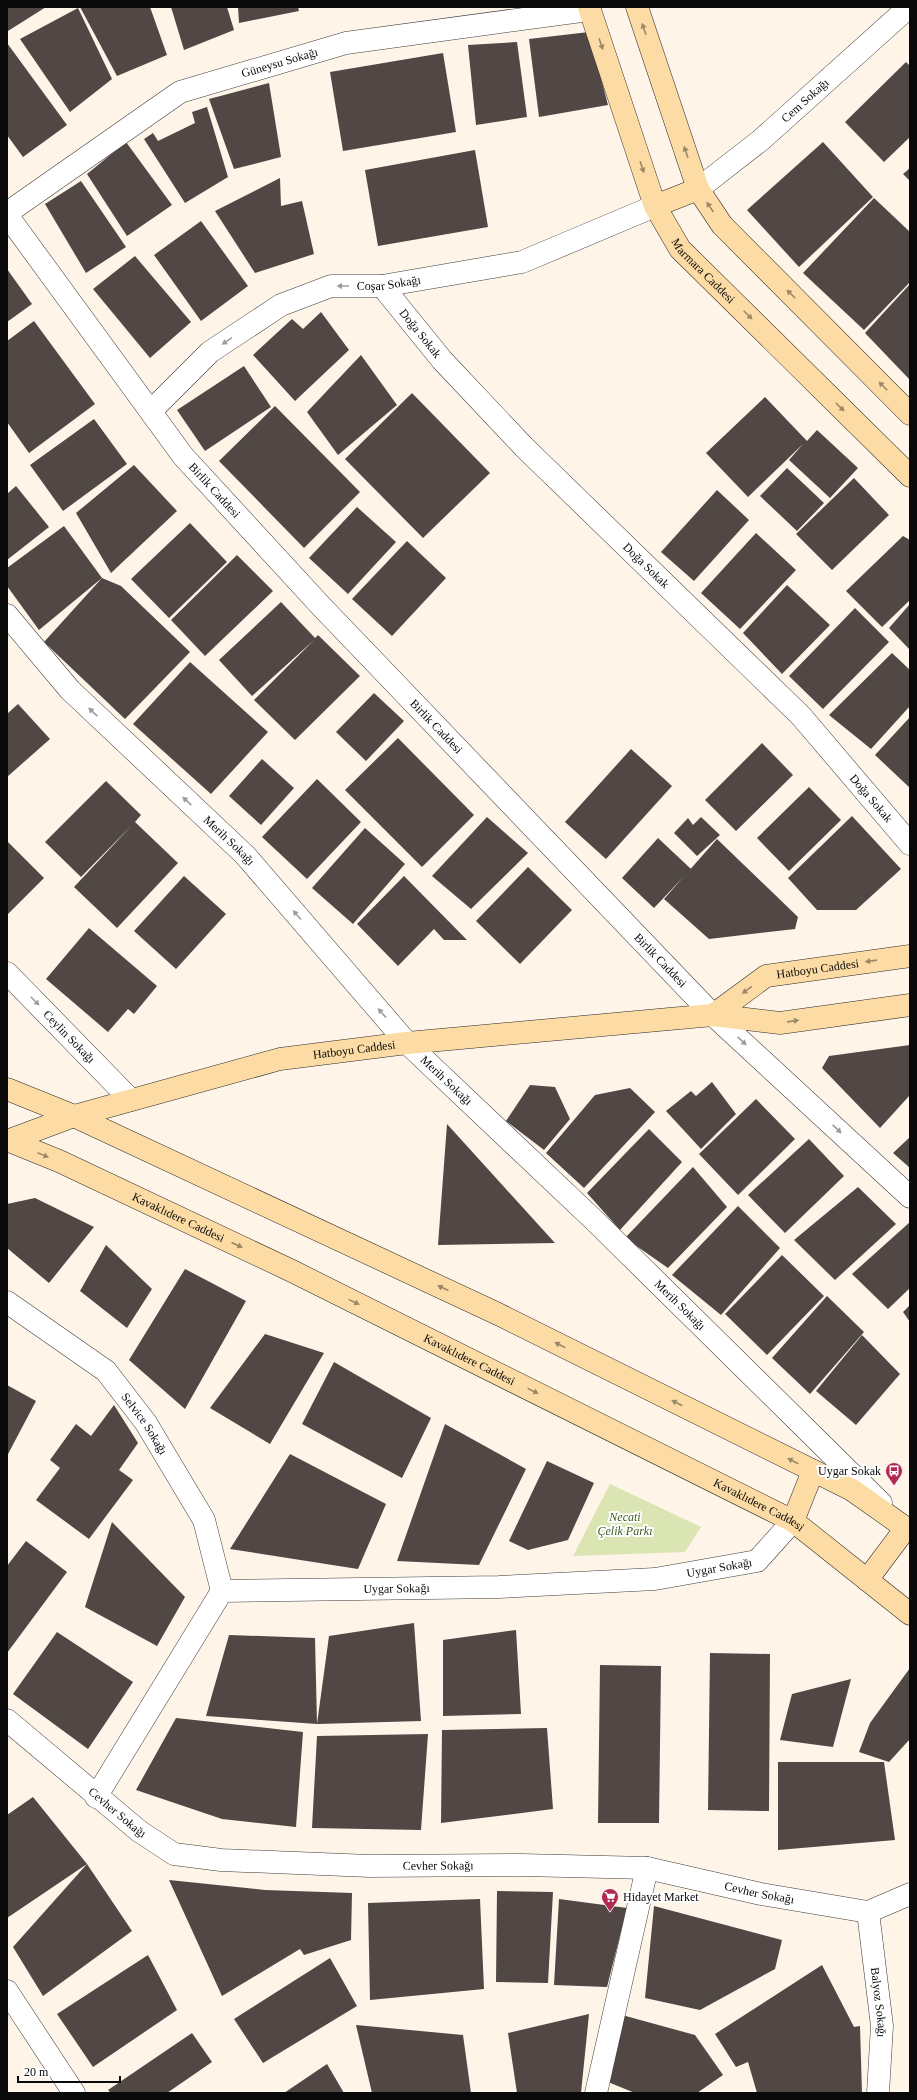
<svg xmlns="http://www.w3.org/2000/svg" width="917" height="2100" font-family="Georgia,serif">
<style>
.green{fill:#dae5b3}
.building{fill:#514846}
.lines{fill:none;stroke-linecap:round;stroke-linejoin:round}
.street-casing{stroke:#3c3c3c;stroke-width:23}
.secondary-casing{stroke:#2b2b2b;stroke-width:23}
.street{stroke:#fff;stroke-width:22}
.secondary{stroke:#fcdca4;stroke-width:22}
.oneway{fill:#9b8866}
.oneway2{fill:#9d9d9d}
.labels{text-anchor:middle;stroke-width:4;stroke-linejoin:round;paint-order:stroke}
.street-label{font-size:12px;fill:#090909;stroke:#fff}
.poi-label{font-size:12px;fill:#090909;stroke:#fff;text-anchor:end}
.park-label{font-size:12px;font-style:italic;fill:#3b5d1e;stroke:#fff}
</style>
<rect width="100%" height="100%" fill="#fef4e7"/>
<!-- green -->
<path class="green" d="M610,1484L701,1527L685,1552L573,1556Z"/>
<!-- building -->
<path class="building" d="M7,7H46L8,31Z
M80,7H150L167,55L117,76Z
M171,7H227L234,30L184,50Z
M238,7H298L299,11L239,23Z
M78,8L112,79L70,112L20,39Z
M589,32L608,105L539,117L529,39Z
M517,42L527,117L476,125L468,45Z
M7,43L67,125L23,157L7,135Z
M443,53L456,132L343,151L330,72Z
M906,62L910,66V137L884,162L845,122Z
M269,83L281,157L234,169L209,99Z
M207,107L228,177L185,203L144,139L153,133L158,141L195,123L192,112Z
M126,142L172,205L127,236L87,174Z
M823,142L873,197L799,267L747,210Z
M475,150L488,227L378,246L365,170Z
M910,168V181L903,174Z
M280,178L281,206L302,201L314,254L255,273L215,211Z
M81,181L126,247L86,273L45,204Z
M874,198L910,232V282L864,330L803,273Z
M201,221L248,286L201,321L154,255Z
M135,256L191,322L150,358L93,289Z
M7,269L32,304L7,322Z
M910,284V380L865,333Z
M321,312L349,350L295,401L253,355L292,319L303,329Z
M34,321L95,404L29,453L7,422V341Z
M361,355L397,405L338,455L307,412Z
M244,366L271,407L205,451L177,410Z
M412,393L490,473L423,538L345,459Z
M765,397L807,441L817,430L858,468L830,498L789,460L803,444L748,497L706,453Z
M275,406L360,492L304,548L219,461Z
M94,419L127,464L63,511L30,465Z
M134,465L177,511L111,573L76,513Z
M787,468L824,503L797,531L760,496Z
M854,478L889,515L832,570L796,534Z
M16,486L49,527L7,560V494Z
M717,490L749,520L694,581L661,552Z
M357,507L396,542L348,594L309,558Z
M190,523L227,562L169,618L131,579Z
M64,526L102,578L121,586L190,652L125,719L44,642L102,578L39,630L7,586V568Z
M756,533L796,570L740,629L701,593Z
M903,536L910,540V600L882,627L846,591Z
M407,541L446,578L392,636L352,599Z
M237,555L273,591L205,656L171,620Z
M787,585L830,625L782,674L743,633Z
M281,602L315,638L318,635L360,676L295,740L254,700L314,640L252,696L219,660Z
M910,604V650L889,628Z
M855,608L889,642L823,709L789,676Z
M892,653L910,670V706L871,749L829,715Z
M190,662L268,732L211,794L133,724Z
M374,693L404,721L366,761L336,732Z
M18,704L50,739L7,777V714Z
M910,717V788L875,755Z
M398,738L474,815L422,867L345,790Z
M762,743L793,775L736,831L705,800Z
M631,749L672,786L606,859L565,822Z
M262,759L294,788L261,825L229,796Z
M317,779L361,822L307,879L262,837Z
M106,781L141,815L135,822L178,863L117,928L74,887L132,825L81,877L45,842Z
M809,787L841,820L789,871L757,838Z
M852,816L901,869L856,910H817L788,878Z
M487,817L528,853L471,909L432,876Z
M701,817L720,835L697,856L674,833L688,818L693,825Z
M365,828L405,864L353,924L312,888Z
M658,838L691,869L654,908L622,878Z
M717,839L798,917L795,929L709,939L664,899Z
M7,841L44,878L7,915Z
M528,867L572,910L520,964L476,921Z
M184,876L226,914L176,969L134,931Z
M404,876L467,940H444L434,929L398,966L357,924Z
M89,928L157,986L134,1014L128,1009L108,1032L46,979Z
M910,1045V1095L880,1128L822,1068L829,1056Z
M712,1082L736,1114L701,1149L666,1111L691,1091L696,1096Z
M530,1085L555,1087L570,1119L544,1150L506,1121Z
M630,1088L655,1112L584,1188L546,1153L595,1095Z
M756,1099L795,1139L738,1195L699,1154Z
M447,1124L555,1243L438,1245Z
M649,1129L682,1162L620,1230L587,1193Z
M910,1137V1168L893,1153Z
M809,1139L844,1176L785,1233L748,1195Z
M693,1167L727,1207L668,1268L625,1238Z
M858,1187L896,1224L835,1280L794,1240Z
M35,1198L94,1227L49,1283L7,1248V1204Z
M738,1206L780,1248L721,1315L672,1275Z
M910,1222V1288L888,1309L852,1274Z
M106,1245L152,1289L127,1328L80,1291Z
M782,1255L824,1296L767,1355L725,1314Z
M185,1269L246,1301L185,1409L129,1360Z
M827,1296L864,1332L810,1394L772,1358Z
M910,1305V1322L903,1312Z
M265,1334L324,1353L270,1444L210,1408Z
M862,1335L900,1374L856,1425L816,1391Z
M334,1362L431,1418L402,1478L302,1424Z
M7,1385L36,1401L7,1456Z
M114,1405L138,1443L119,1470L133,1480L89,1539L36,1500L60,1468L50,1460L76,1424L91,1436Z
M445,1424L526,1469L479,1565L397,1561Z
M290,1454L386,1504L358,1569L230,1549Z
M547,1461L594,1483L568,1540L528,1550L509,1541Z
M112,1522L185,1597L157,1646L85,1607Z
M26,1541L67,1572L7,1653V1566Z
M414,1623L421,1721L317,1724L329,1636Z
M516,1630L521,1714L443,1716V1640Z
M57,1632L133,1682L88,1749L13,1694Z
M229,1635L315,1638L317,1724L206,1716Z
M710,1653L770,1654L769,1811L708,1810Z
M600,1665L661,1666L659,1823H598Z
M910,1668V1739L889,1762L859,1752L870,1723Z
M851,1679L833,1747L780,1740L792,1694Z
M176,1718L303,1732L296,1827L222,1819L136,1790Z
M547,1728L553,1809L441,1823L442,1730Z
M428,1734L421,1830L312,1828L317,1736Z
M778,1762H884L895,1840L778,1850Z
M33,1797L87,1864L7,1918V1815Z
M87,1864L132,1931L43,1996L13,1947Z
M169,1880L265,1890L352,1893L351,1940L304,1955L300,1949L222,1996Z
M497,1891L553,1892L548,1983L496,1982Z
M480,1899L484,1989L370,2000L368,1903Z
M559,1899L627,1908L607,1987L554,1985Z
M654,1906L782,1940L775,1969L700,2010L645,1998Z
M148,1955L177,2010L93,2067L57,2014Z
M330,1958L357,2006L263,2063L234,2019Z
M822,1965L854,2027L860,2026L862,2093H757L748,2062L736,2067L715,2034Z
M589,2014L581,2093H517L508,2033Z
M622,2015L695,2035L723,2075L697,2093H635L608,2082Z
M356,2025L463,2035L471,2093H372Z
M192,2033L212,2062L167,2093H111L108,2090Z
M327,2064L344,2093H284Z"/>
<g class="lines">
<defs>
<g id="street">
<path id="s1" d="M698,189L761,140L909,7"/>
<path id="s2" d="M7,213L180,92L346,43L589,10"/>
<path id="s3" d="M7,215L183,456L321,606L713,1015L910,1197"/>
<path id="s4" d="M382,286L442,360L524,447L801,716L910,844"/>
<path id="s5" d="M151,411L210,352L281,305L331,286H382L522,262L655,206"/>
<path id="s6" d="M7,615L70,690L245,855L407,1043L596,1222L881,1503"/>
<path id="s7" d="M7,973L131,1100"/>
<path id="s8" d="M7,1302L106,1371L146,1423L204,1520L222,1591"/>
<path id="s9" d="M7,1720L139,1831L174,1854L221,1860L370,1866L522,1865L647,1868L761,1894L868,1912L910,1894"/>
<path id="s10" d="M96,1797L222,1591L499,1587L655,1579L757,1561L793,1521"/>
<path id="s11" d="M868,1912L882,2026L878,2093"/>
<path d="M7,1991L74,2093"/>
<path d="M596,2093L647,1868"/>
</g>
<g id="secondary">
<path id="s12" d="M589,7L655,206L680,249L910,476"/>
<path d="M637,7L698,189L722,225L910,414"/>
<path d="M655,206L698,189"/>
<path id="s13" d="M713,1015L766,976L910,956"/>
<path d="M7,1089L74,1116L498,1314L852,1490L910,1531"/>
<path id="s14" d="M7,1140L59,1161L292,1271L793,1521L910,1614"/>
<path id="s15" d="M7,1141L74,1116L280,1059L407,1043L713,1015L780,1023L910,1005"/>
<path d="M793,1521L813,1471"/>
<path d="M867,1580L906,1528"/>
</g>
</defs>
<!-- street casing -->
<use href="#street" class="street-casing"/>
<!-- secondary casing -->
<use href="#secondary" class="secondary-casing"/>
<!-- street -->
<use href="#street" class="street"/>
<!-- secondary -->
<use href="#secondary" class="secondary"/>
</g>
<!-- one-way arrows -->
<defs><path id="oneway-solid" d="M-6-.8H1V-3.2L6.5 0L1 3.2V.8H-6Z"/></defs>
<g class="oneway">
<use href="#oneway-solid" transform="translate(644 29) rotate(-109)"/>
<use href="#oneway-solid" transform="translate(601 44) rotate(71)"/>
<use href="#oneway-solid" transform="translate(686 152) rotate(-109)"/>
<use href="#oneway-solid" transform="translate(642 167) rotate(71)"/>
<use href="#oneway-solid" transform="translate(710 207) rotate(-124)"/>
<use href="#oneway-solid" transform="translate(791 294) rotate(-135)"/>
<use href="#oneway-solid" transform="translate(748 315) rotate(45)"/>
<use href="#oneway-solid" transform="translate(883 386) rotate(-135)"/>
<use href="#oneway-solid" transform="translate(840 407) rotate(45)"/>
<use href="#oneway-solid" transform="translate(871 961) rotate(172)"/>
<use href="#oneway-solid" transform="translate(747 990) rotate(144)"/>
<use href="#oneway-solid" transform="translate(793 1021) rotate(-8)"/>
<use href="#oneway-solid" transform="translate(43 1155) rotate(22)"/>
<use href="#oneway-solid" transform="translate(237 1245) rotate(25)"/>
<use href="#oneway-solid" transform="translate(443 1288) rotate(-155)"/>
<use href="#oneway-solid" transform="translate(354 1302) rotate(26)"/>
<use href="#oneway-solid" transform="translate(560 1345) rotate(-153)"/>
<use href="#oneway-solid" transform="translate(533 1391) rotate(26)"/>
<use href="#oneway-solid" transform="translate(677 1403) rotate(-153)"/>
<use href="#oneway-solid" transform="translate(793 1461) rotate(-153)"/>
</g>
<g class="oneway2">
<use href="#oneway-solid" transform="translate(343 286) rotate(-180)"/>
<use href="#oneway-solid" transform="translate(227 341) rotate(146)"/>
<use href="#oneway-solid" transform="translate(93 712) rotate(-137)"/>
<use href="#oneway-solid" transform="translate(187 801) rotate(-137)"/>
<use href="#oneway-solid" transform="translate(297 915) rotate(-131)"/>
<use href="#oneway-solid" transform="translate(35 1001) rotate(45)"/>
<use href="#oneway-solid" transform="translate(382 1013) rotate(-131)"/>
<use href="#oneway-solid" transform="translate(742 1041) rotate(43)"/>
<use href="#oneway-solid" transform="translate(837 1129) rotate(43)"/>
</g>
<!-- icons -->
<defs>
<symbol id="bus-pin" viewBox="-11 -11 22 30"><path d="M0 17L-7.5 6A9.5 9.5 0 1 1 7.5 6Z" fill="#b22952" stroke="#fff"/><path d="M-5-6H5V4H4V6H2V4H-2V6H-4V4H-5ZM-3.5-4V0h7V-4ZM-3.5 1.2v1.5H-2V1.2ZM2 1.2v1.5H3.5V1.2Z" fill="#fff"/></symbol>
<symbol id="supermarket-pin" viewBox="-11 -11 22 30"><path d="M0 17L-7.5 6A9.5 9.5 0 1 1 7.5 6Z" fill="#b22952" stroke="#fff"/><path d="M-6-5.5h2.5l.6 2H6L4.5 2H-2.5L-4.4-4H-6ZM-1.5 3.2a1.3 1.3 0 1 0 .1 0ZM3 3.2a1.3 1.3 0 1 0 .1 0Z" fill="#fff"/></symbol>
</defs>
<g fill-rule="evenodd">
<use href="#bus-pin" x="884" y="1461" width="20" height="27"/>
<use href="#supermarket-pin" x="600" y="1887" width="20" height="27"/>
</g>
<g class="labels">
<!-- street labels -->
<g class="street-label">
<text dy="4" stroke="none"><textPath href="#s2" startOffset="315">Güneysu Sokağı</textPath></text>
<text dy="4" stroke="none"><textPath href="#s1" startOffset="139">Cem Sokağı</textPath></text>
<text dy="4" stroke="none"><textPath href="#s12" startOffset="291">Marmara Caddesi</textPath></text>
<text dy="4" stroke="none"><textPath href="#s5" startOffset="280">Coşar Sokağı</textPath></text>
<text dy="4" stroke="none"><textPath href="#s4" startOffset="61">Doğa Sokak</textPath></text>
<text dy="4" stroke="none"><textPath href="#s3" startOffset="345">Birlik Caddesi</textPath></text>
<text dy="4" stroke="none"><textPath href="#s4" startOffset="385">Doğa Sokak</textPath></text>
<text dy="4" stroke="none"><textPath href="#s3" startOffset="669">Birlik Caddesi</textPath></text>
<text dy="4" stroke="none"><textPath href="#s4" startOffset="709">Doğa Sokak</textPath></text>
<text dy="4" stroke="none"><textPath href="#s6" startOffset="317">Merih Sokağı</textPath></text>
<text dy="4" stroke="none"><textPath href="#s3" startOffset="993">Birlik Caddesi</textPath></text>
<text dy="4" stroke="none"><textPath href="#s13" startOffset="118">Hatboyu Caddesi</textPath></text>
<text dy="4" stroke="none"><textPath href="#s7" startOffset="89">Ceylin Sokağı</textPath></text>
<text dy="4" stroke="none"><textPath href="#s15" startOffset="360">Hatboyu Caddesi</textPath></text>
<text dy="4" stroke="none"><textPath href="#s6" startOffset="641">Merih Sokağı</textPath></text>
<text dy="4" stroke="none"><textPath href="#s14" startOffset="188">Kavaklıdere Caddesi</textPath></text>
<text dy="4" stroke="none"><textPath href="#s6" startOffset="965">Merih Sokağı</textPath></text>
<text dy="4" stroke="none"><textPath href="#s14" startOffset="512">Kavaklıdere Caddesi</textPath></text>
<text dy="4" stroke="none"><textPath href="#s8" startOffset="186">Selvice Sokağı</textPath></text>
<text dy="4" stroke="none"><textPath href="#s14" startOffset="836">Kavaklıdere Caddesi</textPath></text>
<text dy="4" stroke="none"><textPath href="#s10" startOffset="740">Uygar Sokağı</textPath></text>
<text dy="4" stroke="none"><textPath href="#s10" startOffset="416">Uygar Sokağı</textPath></text>
<text dy="4" stroke="none"><textPath href="#s9" startOffset="144">Cevher Sokağı</textPath></text>
<text dy="4" stroke="none"><textPath href="#s9" startOffset="479">Cevher Sokağı</textPath></text>
<text dy="4" stroke="none"><textPath href="#s9" startOffset="803">Cevher Sokağı</textPath></text>
<text dy="4" stroke="none"><textPath href="#s11" startOffset="91">Balyoz Sokağı</textPath></text>
</g>
<!-- poi labels -->
<g class="poi-label">
<text x="881" y="1475">Uygar Sokak</text>
<text x="623" y="1901" text-anchor="start">Hidayet Market</text>
</g>
<!-- park labels -->
<g class="park-label">
<text x="625" y="1521">Necati<tspan x="625" dy="14">Çelik Parkı</tspan></text>
</g>
</g>
<!-- border -->
<rect width="917" height="2100" fill="none" stroke="#090909" stroke-width="16"/>
<!-- scale -->
<path d="M18 2076v6h102v-6" fill="none" stroke="#090909" stroke-width="2"/>
<text x="24" y="2076" font-size="12" fill="#090909" stroke="#ffffff" stroke-width="3" paint-order="stroke">20 m</text>
</svg>
